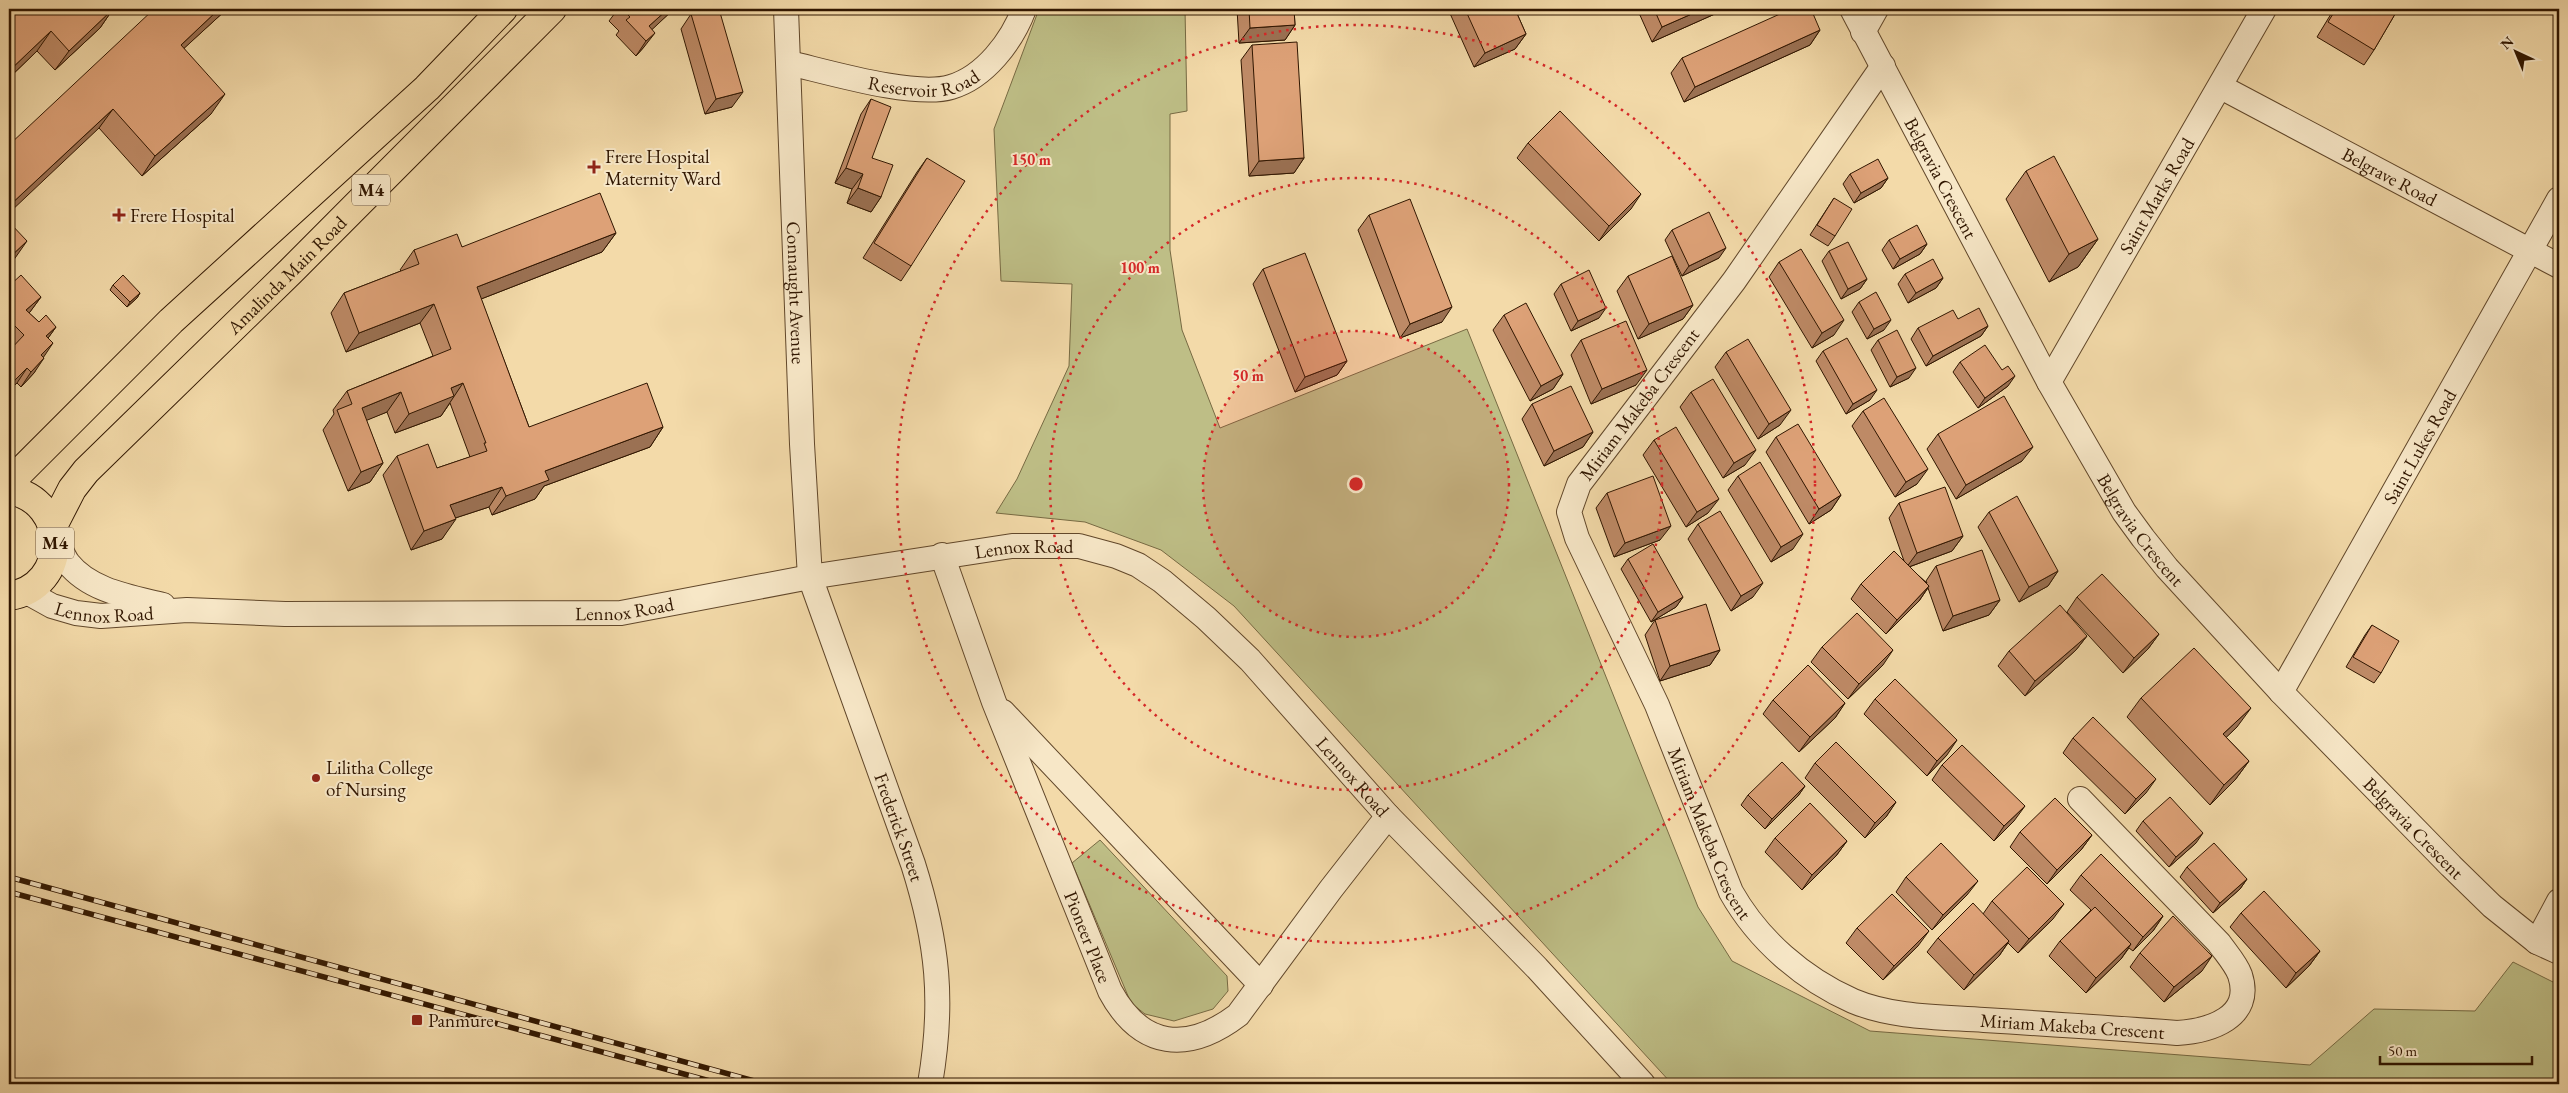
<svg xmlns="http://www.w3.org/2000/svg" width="2568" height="1093" font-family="'EB Garamond',serif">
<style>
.green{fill:#bebe86;stroke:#776a43}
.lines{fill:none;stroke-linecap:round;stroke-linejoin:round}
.minor-casing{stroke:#61472a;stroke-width:26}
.major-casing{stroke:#301600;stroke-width:30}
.minor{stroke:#f7e7c7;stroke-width:24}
.major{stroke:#f3daa9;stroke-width:28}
.rail-casing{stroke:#301600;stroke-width:5.5}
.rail{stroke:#f7e7c7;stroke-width:4;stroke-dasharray:11;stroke-linecap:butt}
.wall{fill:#be8a66;stroke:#301600}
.shaded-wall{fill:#9b7153;stroke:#301600}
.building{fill:#dda177;stroke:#301600}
.ring{fill:none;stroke:#d62828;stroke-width:2.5;stroke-dasharray:2.5 5}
.poi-dot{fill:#8f2418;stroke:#f7e7c7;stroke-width:2}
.labels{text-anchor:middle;stroke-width:4;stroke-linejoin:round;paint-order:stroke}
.shield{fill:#f7e7c7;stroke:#6c553c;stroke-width:1}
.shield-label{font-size:18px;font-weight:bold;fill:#301600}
.street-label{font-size:19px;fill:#301600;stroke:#f7e7c7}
.poi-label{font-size:19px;fill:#301600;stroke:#f7e7c7;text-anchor:start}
.centre{fill:#d62828;stroke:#f7e7c7;stroke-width:2.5}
.ring-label{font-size:15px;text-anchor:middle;font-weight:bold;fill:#d62828;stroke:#f7e7c7;stroke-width:4;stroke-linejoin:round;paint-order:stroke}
</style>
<rect width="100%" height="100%" fill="#f3daa9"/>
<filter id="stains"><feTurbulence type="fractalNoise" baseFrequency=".004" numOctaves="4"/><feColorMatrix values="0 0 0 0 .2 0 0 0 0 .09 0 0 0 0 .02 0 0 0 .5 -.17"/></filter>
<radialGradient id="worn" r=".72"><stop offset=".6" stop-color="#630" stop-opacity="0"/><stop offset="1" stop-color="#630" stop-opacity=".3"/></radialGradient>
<!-- green -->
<path class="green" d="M1039,9H1185L1187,111L1170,114V250L1182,330L1220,428L1467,329L1698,907L1732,961L1870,1031L2310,1065L2374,1009L2475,1011L2513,962L2559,985V1084H1672L1234,606L1161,550L1085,522L996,513L1017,479L1069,366L1072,284L1001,281L994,129Z
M1100,840L1227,976L1228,991L1213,1009L1174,1021L1145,1014L1131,1003L1072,863Z"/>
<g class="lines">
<defs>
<g id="minor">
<path id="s1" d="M786,9L802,444L810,577L913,864C938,943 944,1002 930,1084"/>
<path id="s2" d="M1852,9L2049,382L2124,512L2143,538L2167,568L2281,692L2451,866L2492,906L2537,942L2559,952"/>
<path d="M1863,32L1876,9"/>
<path id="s3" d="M789,63C828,72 915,98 951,87C985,77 1012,41 1024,9"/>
<path id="s4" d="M1883,66L1734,281L1579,484L1569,512L1577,538L1657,705L1731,892C1758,940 1803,979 1853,1001C1893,1018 1942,1017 1984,1020C2049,1024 2113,1028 2177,1033C2209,1031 2254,1018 2240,975C2236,964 2226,953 2219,943L2080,799"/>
<path id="s5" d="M2221,87L2559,266"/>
<path id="s6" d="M2049,382L2264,9"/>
<path d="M56,539C60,547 63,556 68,563C90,591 131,597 163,605"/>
<path id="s7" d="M942,555L994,702L1110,991C1141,1049 1188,1053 1238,1015L1331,889L1388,816"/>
<path id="s8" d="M25,591L52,606L76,613L101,616L187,610L285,614L621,613L810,577L1012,546H1079L1116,556L1138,565L1162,581L1206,618L1250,660L1388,816L1537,968L1643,1084"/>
<path id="s9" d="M2281,692L2559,199"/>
<path d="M1003,712L1261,985"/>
<path d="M2537,942L2559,901"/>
</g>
<g id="major">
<path d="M9,483L171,321L427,88L503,9"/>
<path d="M9,490C70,501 70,587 9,596"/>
<path id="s10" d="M53,526L72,489L86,471L291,271L552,9"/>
</g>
</defs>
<!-- minor casing -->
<use href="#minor" class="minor-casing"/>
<!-- major casing -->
<use href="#major" class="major-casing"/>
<!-- minor -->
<use href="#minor" class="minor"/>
<!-- major -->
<use href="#major" class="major"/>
<defs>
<path id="rail" d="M9,877L765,1084
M9,892L721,1084"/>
</defs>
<!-- rail casing -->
<use href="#rail" class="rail-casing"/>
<!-- rail -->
<use href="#rail" class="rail"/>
</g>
<!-- wall -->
<path class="wall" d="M9,9H113L100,28L55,70L37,51L9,78Z
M154,9H227L184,48L211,114L142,176L99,128Z
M618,9H674L652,29L644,47L636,56L616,35L619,31L609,21Z
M1237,9H1294L1295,25L1285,40L1239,43Z
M1448,9H1515L1526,34L1515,49L1474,67Z
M1642,9H1726L1652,42L1639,13Z
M2334,9H2398L2374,50L2364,65L2317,37Z
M691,14L732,107L705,114L681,29Z
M1820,30L1810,45L1684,102L1671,73L1682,58Z
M1252,45L1304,158L1294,173L1249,176L1241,60Z
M871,99L872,158L881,197L871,212L847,203L852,189L835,183L861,114Z
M1528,143L1631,209L1599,241L1517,158Z
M927,158L911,266L901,281L863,258L917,172Z
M2026,171L2098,239L2078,267L2049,282L2006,199Z
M1850,174L1888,178L1881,188L1854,203L1843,184Z
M1834,198L1835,236L1828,246L1810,235Z
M1369,215L1442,322L1400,338L1358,230Z
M1672,230L1719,258L1682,276L1665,240Z
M616,233L602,252L481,299L529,427H663L650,447L544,486L535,499L492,515L489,507L455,518L442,539L411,550L383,475L397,456L437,468L470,457L450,403L441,416L395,433L387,412L366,420L383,463L370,482L348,491L323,430L334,414L333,410L347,391L433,356L420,323L346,352L331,313L344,293L401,271L400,270L414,250L462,247Z
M1889,240L1927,244L1920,254L1893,269L1882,250Z
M1829,251L1867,279L1860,289L1841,299L1822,261Z
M1779,262L1834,335L1812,348L1769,277Z
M1263,269L1347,361L1337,375L1295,392L1253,284Z
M1905,274L1943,278L1936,288L1908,303L1898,284Z
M1628,276L1693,305L1683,319L1638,339L1617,291Z
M1561,284L1599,318L1571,331L1554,294Z
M113,285L140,293L137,298L127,307L110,290Z
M9,286L41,297L29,313L39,322L56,327L48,338L43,357L34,373L21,387L17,383L9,391V351L11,348L9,346Z
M1859,302L1884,330L1867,339L1852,312Z
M1504,315L1563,374L1553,389L1530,401L1493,330Z
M1988,326L1981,336L1926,366L1911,339L1918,328Z
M1581,340L1636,385L1591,404L1571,355Z
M1878,340L1909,378L1890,387L1871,350Z
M1823,351L1870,400L1846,414L1816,361Z
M1726,352L1780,425L1758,439L1715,367Z
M1960,362L2008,386L1978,408L1953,372Z
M1691,392L1745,465L1723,478L1680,407Z
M1532,404L1593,432L1583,447L1544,466L1522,419Z
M1863,411L1917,484L1895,497L1852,426Z
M1938,434L2022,461L1956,499L1927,449Z
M1776,437L1841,495L1831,510L1809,524L1766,452Z
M1654,440L1708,513L1686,527L1643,455Z
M1738,476L1793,549L1771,562L1728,490Z
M1607,493L1660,540L1614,557L1596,508Z
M1899,503L1963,536L1952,551L1909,567L1927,583L1926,581L1936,566L2000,600L1989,615L1943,631L1928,588L1919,601L1886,634L1851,599L1861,584L1904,561L1889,518Z
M1989,512L2058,571L2048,586L2019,602L1978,527Z
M1698,524L1753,597L1731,611L1688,539Z
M1628,559L1683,597L1676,607L1651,622L1621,569Z
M2077,597L2159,634L2148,649L2123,673L2067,612Z
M1655,620L1720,650L1710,665L1660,681L1645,635Z
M2372,625L2381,673L2374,683L2346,667L2365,635Z
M2087,636L2076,650L2025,696L1998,666L2009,651Z
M1822,647L1883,665L1848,699L1811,662Z
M2141,698L2237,727L2226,737L2249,761L2235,780L2210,805L2127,717Z
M1875,699L1947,755L1927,776L1864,714Z
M1773,700L1845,703L1835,718L1799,752L1763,714Z
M2073,738L2146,793L2125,814L2063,753Z
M1815,763L1896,802L1886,817L1865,838L1805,778Z
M1942,765L2014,821L1994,841L1932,780Z
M1805,786L1798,796L1765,829L1741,805L1748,795Z
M2143,821L2196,843L2169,867L2136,831Z
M2020,832L2092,835L2081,850L2047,884L2010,847Z
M1775,838L1847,841L1836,856L1802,890L1765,852Z
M2187,867L2247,879L2240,889L2213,913L2180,877Z
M2081,875L2163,916L2153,931L2133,951L2129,948L2121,959L2086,993L2049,956L2060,941L2091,910L2070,890Z
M1906,877L1967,895L1932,930L1896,892Z
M1992,901L2053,919L2018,953L2008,943L1999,956L1964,990L1927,952L1938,938L1983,914Z
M2241,913L2320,951L2309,966L2286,988L2230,927Z
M1857,928L1918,946L1883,980L1846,943Z
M2140,953L2202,971L2164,1002L2130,967Z"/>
<!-- shaded-wall -->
<path class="shaded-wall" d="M113,9L100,28L55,70L69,51Z
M219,9H227L167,64L181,45Z
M668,9H674L643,38L649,26Z
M1703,9H1726L1652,42L1662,27Z
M1295,25L1285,40L1239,43L1250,28Z
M1820,30L1810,45L1684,102L1695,87Z
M51,31L37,51L9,78V71Z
M655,33L644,47L636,56L646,41Z
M1526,34L1515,49L1474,67L1485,53Z
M743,92L732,107L705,114L716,99Z
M225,94L211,114L142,176L155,156Z
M113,109L99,128L9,213V206Z
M1304,158L1294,173L1249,176L1259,161Z
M846,168L863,174L852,189L835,183Z
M1888,178L1881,188L1854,203L1861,193Z
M858,188L881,197L871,212L847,203Z
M1641,194L1631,209L1599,241L1609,226Z
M616,233L602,252L463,306L477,287Z
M2098,239L2078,267L2049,282L2069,254Z
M27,241L13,261L9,264V258Z
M1927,244L1920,254L1893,269L1900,259Z
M1726,248L1719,258L1682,276L1689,266Z
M1943,278L1936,288L1908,303L1916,293Z
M1867,279L1860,289L1841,299L1848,289Z
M140,293L137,298L127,307L130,302Z
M41,297L30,312L16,325L26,310Z
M434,304L420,323L346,352L359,333Z
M1693,305L1683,319L1638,339L1649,324Z
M1452,307L1442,322L1400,338L1410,324Z
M1606,308L1599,318L1571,331L1578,321Z
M1844,320L1834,335L1812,348L1822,333Z
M1891,320L1884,330L1867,339L1874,329Z
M1988,326L1981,336L1926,366L1933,356Z
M56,327L46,341V336Z
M53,343L43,358L41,355Z
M44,358L34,373L21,387L31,372Z
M1347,361L1337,375L1295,392L1305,377Z
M27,368L17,383L9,391V389L15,380Z
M1916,368L1909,378L1890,387L1897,377Z
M1647,370L1636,385L1591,404L1602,389Z
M1563,374L1553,389L1530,401L1541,386Z
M2015,376L2008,386L1978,408L1985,398Z
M463,383L441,416L395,433L409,414L451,388Z
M1877,390L1870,400L1846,414L1853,404Z
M401,392L387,412L348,428L362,408Z
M1791,410L1780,425L1758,439L1769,424Z
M663,427L650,447L544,486L535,499L492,515L506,496L545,471Z
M1593,432L1583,447L1544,466L1554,451Z
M2033,447L2022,461L1956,499L1966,485Z
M1756,450L1745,465L1723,478L1734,463Z
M383,463L370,482L348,491L361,472Z
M1928,469L1917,484L1895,497L1906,482Z
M502,487L489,507L437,524L450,505Z
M1841,495L1831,510L1809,524L1819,509Z
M1719,499L1708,513L1686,527L1697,512Z
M456,519L442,539L411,550L424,531Z
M1671,526L1660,540L1614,557L1625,543Z
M1803,534L1793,549L1771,562L1781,547Z
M1963,536L1952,551L1906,568L1917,553Z
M2058,571L2048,586L2019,602L2029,587Z
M1763,583L1753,597L1731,611L1741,596Z
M1929,586L1919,601L1886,634L1897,620Z
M1683,597L1676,607L1651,622L1658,612Z
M2000,600L1989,615L1943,631L1953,616Z
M2159,634L2148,649L2123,673L2134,658Z
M2087,636L2076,650L2025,696L2035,681Z
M1720,650L1710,665L1660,681L1670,666Z
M1893,650L1883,665L1848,699L1859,684Z
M1845,703L1835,718L1799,752L1810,737Z
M2251,708L2237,727L2210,753L2223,734Z
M1957,740L1947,755L1927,776L1937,761Z
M2249,761L2235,780L2210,805L2224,785Z
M2156,779L2146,793L2125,814L2136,799Z
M1805,786L1798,796L1765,829L1772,819Z
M1896,802L1886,817L1865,838L1875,823Z
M2025,806L2014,821L1994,841L2004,826Z
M2203,833L2196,843L2169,867L2176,857Z
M2092,835L2081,850L2047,884L2057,870Z
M1847,841L1836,856L1802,890L1812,875Z
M2247,879L2240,889L2213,913L2220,903Z
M1978,881L1967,895L1932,930L1943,915Z
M2064,904L2053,919L2018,953L2029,939Z
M2163,916L2153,931L2133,951L2143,937Z
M1929,931L1918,946L1883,980L1894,966Z
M2009,941L1999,956L1964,990L1974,975Z
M2131,944L2121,959L2086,993L2096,978Z
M2320,951L2309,966L2286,988L2296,973Z
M2212,956L2202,971L2164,1002L2174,987Z"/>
<!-- building -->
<path class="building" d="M17,9H113L69,51L51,31L9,71V17Z
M154,9H219L181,45L225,94L155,156L113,109L9,206V145Z
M622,9H668L649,26L655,33L646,41L626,20L630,17Z
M710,9H719L743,92L716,99L691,14Z
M1249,9H1294L1295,25L1250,28Z
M1465,9H1515L1526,34L1485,53Z
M1654,9H1703L1662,27Z
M1791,9H1811L1820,30L1695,87L1682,58Z
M2336,9H2398L2374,50L2328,22Z
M1297,42L1304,158L1259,161L1252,45Z
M871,99L891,107L872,158L893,165L881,197L858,188L863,174L846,168Z
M1560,111L1641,194L1609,226L1528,143Z
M2054,156L2098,239L2069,254L2026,171Z
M927,158L965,181L911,266L874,243Z
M1878,159L1888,178L1861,193L1850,174Z
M600,193L616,233L477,287L529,427L647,383L663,427L545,471L549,480L506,496L502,487L450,505L456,519L424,531L397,456L428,444L437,468L487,451L484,443H486L463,383L451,388L454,396L409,414L401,392L362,408L383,463L361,472L337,410L352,404L347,391L451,349L434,304L359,333L344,293L419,264L414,250L457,234L462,247Z
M1834,198L1852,209L1835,236L1817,225Z
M1410,199L1452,307L1410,324L1369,215Z
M1709,212L1726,248L1689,266L1672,230Z
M9,222L27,241L9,258Z
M1917,225L1927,244L1900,259L1889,240Z
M1848,242L1867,279L1848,289L1829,251Z
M1801,249L1844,320L1822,333L1779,262Z
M1305,253L1347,361L1305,377L1263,269Z
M1672,256L1693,305L1649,324L1628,276Z
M1933,259L1943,278L1916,293L1905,274Z
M1589,270L1606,308L1578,321L1561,284Z
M21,275L41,297L26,310L39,322L46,315L56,327L46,336L53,343L41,355L44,358L31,372L27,368L15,380L9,373V351L24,335L12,323L9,325V286Z
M123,275L140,293L130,302L113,285Z
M1876,292L1891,320L1874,329L1859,302Z
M1526,303L1563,374L1541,386L1504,315Z
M1979,308L1988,326L1933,356L1918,328L1953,310L1958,319Z
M1626,321L1647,370L1602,389L1581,340Z
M1897,330L1916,368L1897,377L1878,340Z
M1847,338L1877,390L1853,404L1823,351Z
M1748,339L1791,410L1769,424L1726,352Z
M1985,345L2002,370L2008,366L2015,376L1985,398L1960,362Z
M1713,379L1756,450L1734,463L1691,392Z
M1571,386L1593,432L1554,451L1532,404Z
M2004,396L2033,447L1966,485L1938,434Z
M1884,398L1928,469L1906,482L1863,411Z
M1798,424L1841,495L1819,509L1776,437Z
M1676,427L1719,499L1697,512L1654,440Z
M1760,462L1803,534L1781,547L1738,476Z
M1653,476L1671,526L1625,543L1607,493Z
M1945,487L1963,536L1917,553L1899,503Z
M2017,496L2058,571L2029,587L1989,512Z
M1720,511L1763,583L1741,596L1698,524Z
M1653,544L1683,597L1658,612L1628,559Z
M1982,550L2000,600L1953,616L1936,566Z
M1894,551L1929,586L1897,620L1861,584Z
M2102,574L2159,634L2134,658L2077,597Z
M1706,604L1720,650L1670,666L1655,620Z
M2060,605L2087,636L2035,681L2009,651Z
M1857,613L1893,650L1859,684L1822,647Z
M2372,625L2399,641L2381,673L2353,657Z
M2194,648L2251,708L2223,734L2249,761L2224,785L2141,698Z
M1808,665L1845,703L1810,737L1773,700Z
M1895,679L1957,740L1937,761L1875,699Z
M2093,717L2156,779L2136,799L2073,738Z
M1836,742L1896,802L1875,823L1815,763Z
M1962,745L2025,806L2004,826L1942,765Z
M1782,762L1805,786L1772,819L1748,795Z
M2170,797L2203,833L2176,857L2143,821Z
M2055,798L2092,835L2057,870L2020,832Z
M1810,803L1847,841L1812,875L1775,838Z
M1941,843L1978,881L1943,915L1906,877Z
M2214,843L2247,879L2220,903L2187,867Z
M2101,854L2163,916L2143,937L2081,875Z
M2027,867L2064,904L2029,939L1992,901Z
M2264,891L2320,951L2296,973L2241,913Z
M1892,894L1929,931L1894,966L1857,928Z
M1973,903L2009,941L1974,975L1938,938Z
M2095,907L2131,944L2096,978L2060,941Z
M2173,916L2212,956L2174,987L2140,953Z"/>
<!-- distance rings -->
<circle cx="1356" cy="484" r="153" fill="#d62828" fill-opacity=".12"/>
<g class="ring">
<circle cx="1356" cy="484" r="153"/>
<circle cx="1356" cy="484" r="306"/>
<circle cx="1356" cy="484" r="459"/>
</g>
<!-- markers -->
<g class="poi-dot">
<path d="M591.5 159.5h5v5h5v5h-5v5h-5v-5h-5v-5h5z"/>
<path d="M116.5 207.5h5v5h5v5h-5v5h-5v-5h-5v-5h5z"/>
<circle cx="316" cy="778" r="5"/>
<rect x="411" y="1014" width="12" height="12" rx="2.5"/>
</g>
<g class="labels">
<!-- shield labels -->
<g class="shield">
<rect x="352" y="174.5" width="38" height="31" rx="4"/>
<rect x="36" y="527.5" width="38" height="31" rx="4"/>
</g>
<g class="shield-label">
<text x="371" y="196">M4</text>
<text x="55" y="549">M4</text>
</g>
<!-- street labels -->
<g class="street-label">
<text dy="7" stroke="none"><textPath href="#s3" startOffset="138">Reservoir Road</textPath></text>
<text dy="7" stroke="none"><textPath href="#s5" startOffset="191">Belgrave Road</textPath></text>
<text dy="7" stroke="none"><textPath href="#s2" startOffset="191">Belgravia Crescent</textPath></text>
<text dy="7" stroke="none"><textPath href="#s6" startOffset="215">Saint Marks Road</textPath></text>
<text dy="7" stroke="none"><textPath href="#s10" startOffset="345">Amalinda Main Road</textPath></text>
<text dy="7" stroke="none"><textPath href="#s1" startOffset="284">Connaught Avenue</textPath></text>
<text transform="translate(1639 404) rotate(-53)" y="7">Miriam Makeba Crescent</text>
<text dy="7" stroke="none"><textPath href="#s9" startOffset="282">Saint Lukes Road</textPath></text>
<text dy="7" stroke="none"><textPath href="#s2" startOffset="596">Belgravia Crescent</textPath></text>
<text dy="7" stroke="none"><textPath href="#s8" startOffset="1010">Lennox Road</textPath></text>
<text dy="7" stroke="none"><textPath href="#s8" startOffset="84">Lennox Road</textPath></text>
<text dy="7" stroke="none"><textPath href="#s8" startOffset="605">Lennox Road</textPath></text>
<text dy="7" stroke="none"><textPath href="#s8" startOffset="1430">Lennox Road</textPath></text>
<text dy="7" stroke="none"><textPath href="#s1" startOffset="834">Frederick Street</textPath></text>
<text dy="7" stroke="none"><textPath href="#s2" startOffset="1001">Belgravia Crescent</textPath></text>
<text dy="7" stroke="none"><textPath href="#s4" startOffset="898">Miriam Makeba Crescent</textPath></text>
<text dy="7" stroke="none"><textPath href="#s7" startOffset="409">Pioneer Place</textPath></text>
<text dy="7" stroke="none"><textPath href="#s4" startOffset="1348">Miriam Makeba Crescent</textPath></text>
</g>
<!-- poi labels -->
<g class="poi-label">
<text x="605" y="163">Frere Hospital<tspan x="605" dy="22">Maternity Ward</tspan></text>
<text x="130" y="222">Frere Hospital</text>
<text x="326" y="774">Lilitha College<tspan x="326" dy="22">of Nursing</tspan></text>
<text x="428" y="1027">Panmure</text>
</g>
</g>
<circle cx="1356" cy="484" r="8" class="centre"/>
<g class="ring-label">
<text x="1031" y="165">150 m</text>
<text x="1140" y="273">100 m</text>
<text x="1248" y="381">50 m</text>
</g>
<!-- margin -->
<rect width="2568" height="1093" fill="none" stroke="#f3daa9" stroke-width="30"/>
<rect x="10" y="10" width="2548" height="1073" fill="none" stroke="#301600" stroke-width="2.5"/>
<rect x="15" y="15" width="2538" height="1063" fill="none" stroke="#301600"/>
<!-- north arrow -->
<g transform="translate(2516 52) rotate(316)" stroke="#f7e7c7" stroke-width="4" paint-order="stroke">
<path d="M0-4L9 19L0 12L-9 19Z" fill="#301600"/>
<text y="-8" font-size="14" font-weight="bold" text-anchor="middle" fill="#301600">N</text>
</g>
<!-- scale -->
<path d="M2380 1056v8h152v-8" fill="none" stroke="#301600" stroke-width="2.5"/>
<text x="2388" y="1056" font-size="15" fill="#301600" stroke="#f7e7c7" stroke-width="4" paint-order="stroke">50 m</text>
<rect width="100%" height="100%" filter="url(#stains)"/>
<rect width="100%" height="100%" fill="url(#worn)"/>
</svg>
